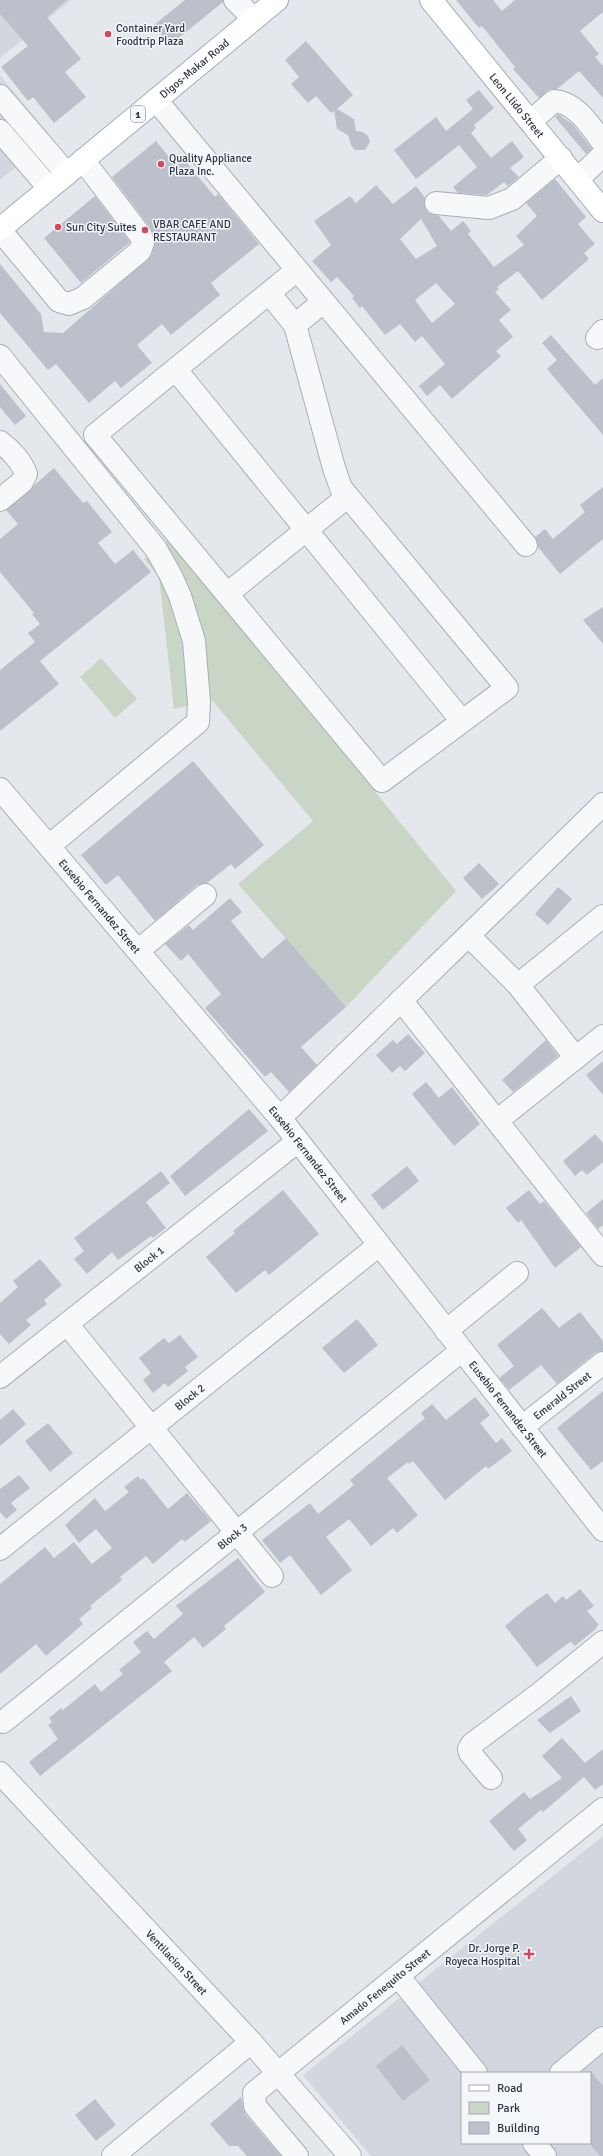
<svg xmlns="http://www.w3.org/2000/svg" width="603" height="2156" font-family="Signika,sans-serif">
<style>
.built{fill:#d2d6de;fill-rule:evenodd}
.green{fill:#c9d6c5}
.building{fill:#bbc0ca;fill-rule:evenodd}
.lines{fill:none;stroke-linecap:round;stroke-linejoin:round}
.minor-casing{stroke:#a9aeb7;stroke-width:24}
.major-casing{stroke:#a3abb8;stroke-width:24}
.minor{stroke:#f7f8fa;stroke-width:22}
.major{stroke:#fff;stroke-width:22}
.poi-dot{fill:#d1495b;stroke:#f4f6f9;stroke-width:1.5}
.labels{text-anchor:middle;stroke-width:3;stroke-linejoin:round;paint-order:stroke}
.shield{fill:#f4f6f9;stroke:#676e7b;stroke-width:1}
.shield-label{font-size:10px;font-weight:bold;fill:#2b3445}
.poi-label{font-size:11px;fill:#2b3445;stroke:#f4f6f9;text-anchor:start}
.street-label{font-size:11px;fill:#2b3445;stroke:#f4f6f9}
</style>
<rect width="100%" height="100%" fill="#e4e7ec"/>
<!-- built -->
<path class="built" d="M0,0H71L0,58Z
M0,75L52,138L0,180Z
M603,1836V2156H371L303,2075ZM462,2073H590V2143H462Z"/>
<!-- green -->
<path class="green" d="M169,539L456,891L346,1007L238,884L313,821L212,700L174,709L159,577L144,559Z
M101,658L137,699L115,718L80,677Z"/>
<!-- building -->
<path class="building" d="M0,0H67L47,17L81,59L65,72L86,97L54,123L33,97L28,101L1,67L28,46L0,14Z
M185,0H223V2L170,45L154,25Z
M456,0H493L502,11L515,0H603V12L580,31L599,54L595,57L603,66V98L579,71L557,89H550L539,98L513,69L515,67L482,26L479,28Z
M306,41L353,95L337,109L354,119L356,131L363,132L368,136L370,142L365,150H355L351,145L348,135L337,129L334,111L331,113L316,96L308,103L291,84L299,77L285,60Z
M479,90L494,108L474,125L476,128L471,133L491,158L512,141L524,157L510,168L519,177L508,186L504,182L487,195L458,193L453,187L477,167L459,145L416,179L394,150L436,117L446,131L473,109L466,100Z
M558,114L573,125L592,149L586,154L555,117Z
M156,141L173,162L181,156L215,197L218,194L259,244L211,283L220,295L171,335L162,324L137,345L152,363L121,388L115,381L89,403L56,364L48,370L0,313V264L41,314L44,332L63,333L152,255L155,240L151,229L112,177Z
M555,179L586,217L578,224L595,244L584,253L589,259L542,300L518,271L497,287L499,289L495,292L511,310L499,320L513,337L496,351L501,356L452,399L440,385L427,396L419,386L445,364L422,336L415,342L400,324L385,335L362,306L360,308L352,298L354,296L337,277L331,282L312,261L331,245L314,221L350,196L356,203L376,185L393,204L416,186L425,198V208L428,213L439,216L451,231L463,221L471,231L468,234L494,267L524,245L516,236L537,216L526,203ZM421,219L437,246L416,259L400,239ZM436,283L455,304L432,323L415,300Z
M95,196L130,242L81,283L44,238Z
M551,335L595,385L603,378V435L547,369L557,360L542,343Z
M0,384L26,416L15,425L0,407Z
M54,468L83,503L87,501L112,532L98,543L115,564L133,550L151,572L40,661L59,684L0,731V670L35,642L28,633L40,624L32,614L34,613L0,572V539L18,524L6,510Z
M603,487V539L560,574L538,547L535,537L545,529L553,539L585,512L580,505Z
M603,607V644L583,620Z
M193,761L264,845L235,869L231,864L207,883L197,885L155,921L118,875L106,885L81,855Z
M479,863L499,884L482,899L463,878Z
M558,887L572,899L548,925L535,914Z
M230,898L242,912L231,921L262,959L286,938L346,1007L301,1047L317,1065L289,1092L271,1072L265,1077L205,1008L221,994L188,954L181,961L165,944L189,925L193,930Z
M408,1034L425,1053L405,1071L400,1066L392,1073L376,1055L393,1040L397,1044Z
M546,1040L558,1056L513,1092L502,1080Z
M603,1061V1095L586,1075Z
M426,1082L439,1098L452,1087L480,1124L454,1146L412,1094Z
M249,1109L268,1131L185,1196L170,1176Z
M595,1134L603,1143V1162L587,1175L582,1170L575,1176L563,1161Z
M407,1166L419,1181L383,1210L371,1195Z
M161,1171L170,1183L146,1202L166,1228L153,1238L151,1236L118,1260L112,1252L87,1274L74,1259L84,1251L74,1238Z
M283,1190L319,1234L269,1275L265,1270L236,1293L206,1257L235,1233L233,1231Z
M529,1190L540,1204L544,1201L581,1247L555,1268L521,1220L518,1223L506,1208Z
M603,1199V1225L598,1229L586,1213Z
M40,1259L62,1285L44,1300L47,1304L26,1320L31,1325L9,1344L0,1334V1303L18,1287L13,1281Z
M542,1308L559,1328L580,1312L603,1341V1351L595,1353L557,1384L541,1365L509,1390L499,1378L514,1366L497,1345Z
M357,1319L378,1345L344,1373L322,1348Z
M180,1335L198,1357L185,1367L188,1371L168,1387L165,1383L153,1393L143,1380L151,1373L139,1358L164,1338L169,1343Z
M603,1391V1461L591,1470L557,1428Z
M475,1397L490,1415L480,1423L496,1443L502,1438L512,1451L488,1469L486,1466L445,1500L413,1461L409,1464L408,1462L387,1478L418,1515L397,1533L393,1528L371,1546L349,1519L326,1537L352,1570L321,1595L290,1555L280,1563L262,1540L310,1503L318,1514L354,1485L350,1480L425,1418L421,1413L432,1404L446,1420Z
M13,1409L26,1424L0,1446V1420Z
M48,1423L73,1453L50,1472L25,1441Z
M19,1475L30,1488L11,1503L17,1510L6,1519L0,1512V1489Z
M138,1476L141,1480L143,1478L168,1509L187,1493L211,1521L185,1542L182,1539L153,1564L146,1556L120,1577L122,1580L90,1606L92,1608L79,1619L83,1624L46,1656L36,1644L0,1674V1584L45,1547L54,1558L74,1542L92,1564L112,1548L96,1529L79,1543L65,1525L95,1498L105,1511L129,1492L124,1487Z
M238,1558L265,1592L224,1626L226,1629L203,1648L194,1637L164,1662L172,1671L40,1776L29,1762L58,1739L48,1725L52,1722L49,1718L61,1708L63,1710L95,1684L101,1692L123,1674L119,1670L141,1652L133,1642L147,1631L154,1639L183,1614L176,1606Z
M580,1589L594,1606L587,1611L599,1625L596,1627L597,1628L575,1646L571,1642L567,1644L537,1667L505,1626L526,1608L547,1593L555,1603L563,1596L566,1600Z
M571,1696L581,1711L550,1733L537,1720Z
M562,1738L585,1763L603,1749V1784L595,1790L584,1777L543,1812L541,1810L518,1829L527,1840L514,1851L489,1821L524,1792L530,1799L562,1778L542,1756Z
M402,2045L430,2080L403,2101L376,2066Z
M590,2070L603,2086V2156H600L590,2144Z
M241,2097L245,2114L281,2156H247L238,2146H229L210,2124Z
M95,2099L116,2125L96,2141L75,2115Z"/>
<g class="lines">
<defs>
<g id="minor">
<path d="M235,0L254,19"/>
<path d="M0,96L67,174"/>
<path d="M156,100L526,545"/>
<path d="M531,121L554,101C576,102 591,127 603,143"/>
<path d="M0,131L49,188"/>
<path d="M578,179L603,155"/>
<path d="M436,203L489,208L512,199L561,158"/>
<path d="M0,230L59,301L69,304L83,298L140,251L143,243L141,236L83,160"/>
<path d="M269,293L295,325L334,468L341,488L507,688L382,781L95,435L297,270"/>
<path d="M295,325L323,302"/>
<path d="M597,338L603,331"/>
<path d="M0,356L156,549L171,576L180,596L194,641L199,702L198,722L49,846"/>
<path d="M176,370L462,721"/>
<path d="M0,442C10,449 22,462 26,474L22,482L0,500"/>
<path d="M227,594L347,497"/>
<path id="s1" d="M0,789L280,1118L603,1530"/>
<path d="M469,936L518,985L576,1058"/>
<path d="M139,950L205,895"/>
<path d="M518,985L603,916"/>
<path d="M401,1000L603,1255"/>
<path d="M280,1118C387,1013 496,910 603,804"/>
<path d="M498,1120L603,1036"/>
<path d="M67,1324L272,1576"/>
<path d="M446,1331L517,1273"/>
<path id="s2" d="M0,1377L298,1141"/>
<path id="s3" d="M522,1427L603,1363"/>
<path id="s4" d="M0,1549L379,1245"/>
<path id="s5" d="M3,1722L461,1351"/>
<path id="s6" d="M0,1773L251,2042L350,2156"/>
<path d="M491,1778L470,1753L469,1749L472,1744L539,1694L603,1642"/>
<path d="M399,1977L476,2073"/>
<path d="M561,2073L603,2038"/>
<path d="M534,2143L545,2156"/>
<path d="M113,2156L251,2042"/>
<path id="s7" d="M297,2156L255,2106L254,2093L603,1809"/>
</g>
<g id="major">
<path id="s8" d="M431,0L603,211"/>
<path id="s9" d="M0,229L277,0"/>
</g>
</defs>
<!-- minor casing -->
<use href="#minor" class="minor-casing"/>
<!-- major casing -->
<use href="#major" class="major-casing"/>
<!-- minor -->
<use href="#minor" class="minor"/>
<!-- major -->
<use href="#major" class="major"/>
</g>
<!-- markers -->
<g class="poi-dot">
<circle cx="108" cy="34" r="4"/>
<circle cx="161" cy="164" r="4"/>
<circle cx="58" cy="227" r="4"/>
<circle cx="145" cy="230" r="4"/>
<path d="M527 1948h4v4h4v4h-4v4h-4v-4h-4v-4h4z"/>
</g>
<g class="labels">
<!-- shield labels -->
<rect class="shield" x="131" y="106" width="14" height="16" rx="3"/>
<g class="shield-label">
<text x="138" y="118">1</text>
</g>
<!-- poi labels -->
<g class="poi-label">
<text x="116" y="32">Container Yard<tspan x="116" dy="13">Foodtrip Plaza</tspan></text>
<text x="169" y="162">Quality Appliance<tspan x="169" dy="13">Plaza Inc.</tspan></text>
<text x="153" y="228">VBAR CAFE AND<tspan x="153" dy="13">RESTAURANT</tspan></text>
<text x="66" y="231">Sun City Suites</text>
<text x="520" y="1952" text-anchor="end">Dr. Jorge P.<tspan x="520" dy="13">Royeca Hospital</tspan></text>
</g>
<!-- street labels -->
<g class="street-label">
<text dy="4" stroke="none"><textPath href="#s9" startOffset="252">Digos-Makar Road</textPath></text>
<text dy="4" stroke="none"><textPath href="#s8" startOffset="136">Leon Llido Street</textPath></text>
<text dy="4" stroke="none"><textPath href="#s1" startOffset="154">Eusebio Fernandez Street</textPath></text>
<text dy="4" stroke="none"><textPath href="#s1" startOffset="478">Eusebio Fernandez Street</textPath></text>
<text dy="4" stroke="none"><textPath href="#s2" startOffset="190">Block 1</textPath></text>
<text dy="4" stroke="none"><textPath href="#s3" startOffset="51">Emerald Street</textPath></text>
<text dy="4" stroke="none"><textPath href="#s4" startOffset="243">Block 2</textPath></text>
<text dy="4" stroke="none"><textPath href="#s1" startOffset="802">Eusebio Fernandez Street</textPath></text>
<text dy="4" stroke="none"><textPath href="#s5" startOffset="295">Block 3</textPath></text>
<text dy="4" stroke="none"><textPath href="#s6" startOffset="259">Ventilacion Street</textPath></text>
<text dy="4" stroke="none"><textPath href="#s7" startOffset="247">Amado Fenequito Street</textPath></text>
</g>
</g>
<!-- legend -->
<rect x="461" y="2072" width="130" height="72" fill="#f4f6f9" stroke="#a4a8b1"/>
<rect x="469" y="2085" width="20" height="6" fill="#ffffff" stroke="#a4a8b1"/>
<text x="497" y="2092" font-size="12" fill="#2b3445">Road</text>
<rect x="469" y="2102" width="20" height="12" fill="#c9d6c5" stroke="#a4a8b1"/>
<text x="497" y="2112" font-size="12" fill="#2b3445">Park</text>
<rect x="469" y="2122" width="20" height="12" fill="#bbc0ca" stroke="#a4a8b1"/>
<text x="497" y="2132" font-size="12" fill="#2b3445">Building</text>
</svg>
